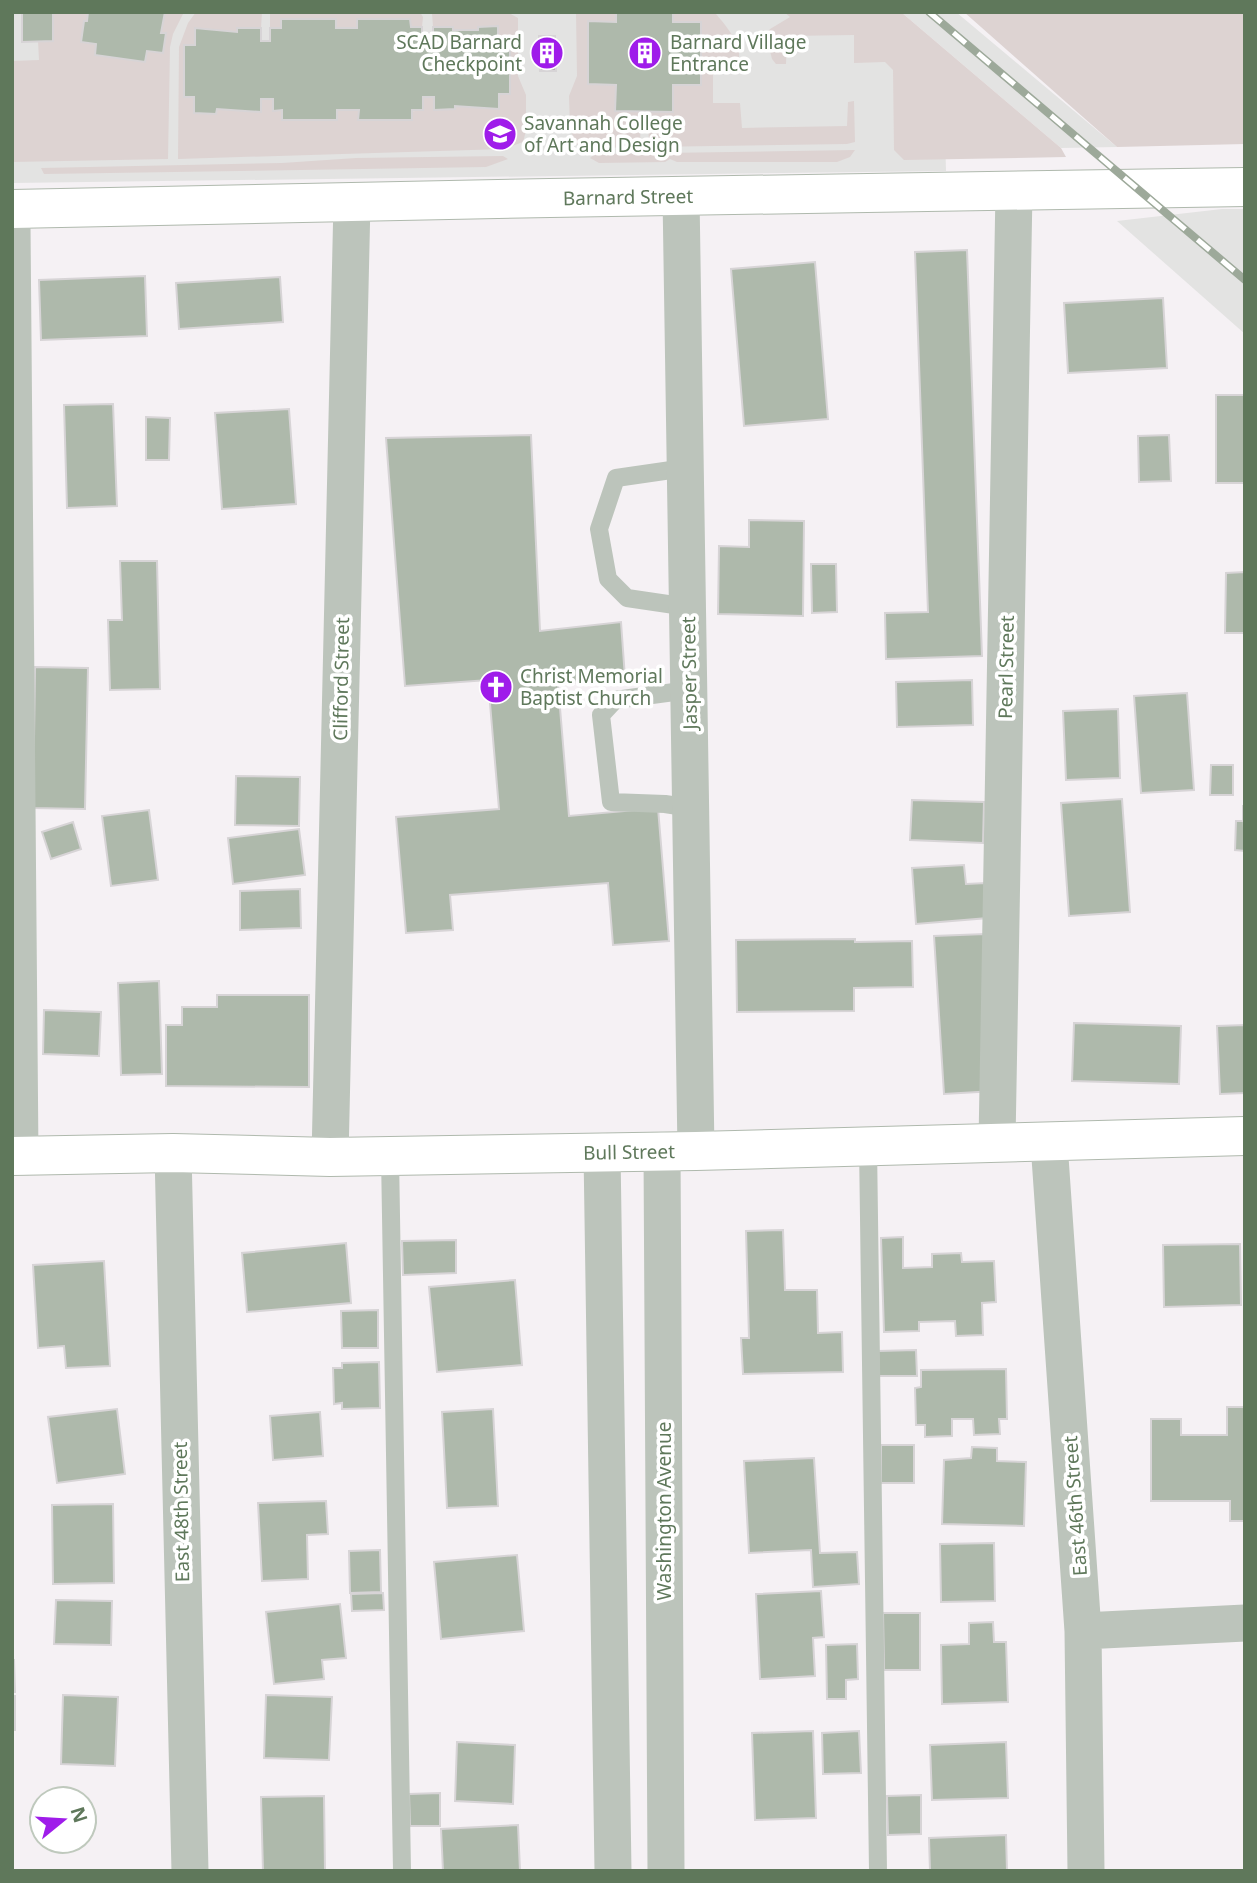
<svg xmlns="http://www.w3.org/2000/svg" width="1257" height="1883" font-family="'Noto Sans',sans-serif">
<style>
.built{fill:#e3e3e2}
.green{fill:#ddd3d2}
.building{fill:#aeb9ab;stroke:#d7d4d6;stroke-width:2}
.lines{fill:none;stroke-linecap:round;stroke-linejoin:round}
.secondary-casing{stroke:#afb9ad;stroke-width:40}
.lane{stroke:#bcc4bb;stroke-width:18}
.street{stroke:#bcc4bb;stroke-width:37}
.secondary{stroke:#fff;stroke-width:38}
.rail-casing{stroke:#9da99a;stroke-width:8}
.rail{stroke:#fff;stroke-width:5;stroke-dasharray:16;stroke-linecap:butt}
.labels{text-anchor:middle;stroke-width:7;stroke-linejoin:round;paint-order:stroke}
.poi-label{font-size:19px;fill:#5f785b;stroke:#fff;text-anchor:start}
.street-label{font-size:19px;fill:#5f785b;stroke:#fff}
</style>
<rect width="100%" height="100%" fill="#f5f1f4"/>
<!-- built -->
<path class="built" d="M12,12H845L944,97L946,171L12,183Z
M901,12H956L1117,147L1061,148Z
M1222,209H1245V334L1117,221Z"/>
<!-- green -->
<path class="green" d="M53,12H88L87,21L84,22L81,41L96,44L95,55L145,62L147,51L163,53L166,33H161L165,12H184L173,34L170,47L168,159L12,162V61L39,60L38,41Z
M196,12H262L261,28H237V32L195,28V45L185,97H194L216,114L217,109L260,112L261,99H273V110H282L283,120H337V110H359L358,119L423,110V97H434V110L455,109V106L499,109L498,27H478V30H453V27H433L432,13L507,12L518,18V76L526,95V131L523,142L504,149L178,159L179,47L188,23Z
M270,12H420L423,17L422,27H411L410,19H357V28H336L335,19H282L281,28H270Z
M576,12H616V22H588V84L616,85V111H641L640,147L597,148L575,144L570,127L569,96L577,76Z
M673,12L715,13C724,23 741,43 739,57L713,59V103H740L742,128L847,126L848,102L854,101L855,142L847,144L649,147L648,112H673V85H701V22H673Z
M784,12H901L1061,148L1066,157L904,160L894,150L893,70L885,62L854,63V35L787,36L786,64H776L772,59L766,35L770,29L790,17Z
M964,12H1245V144L1117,147Z
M855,150L850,157L837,162H677L670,159L665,162L599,163L590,158L595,154Z
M503,156L508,159L486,167L44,174L41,168L282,163L356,158Z"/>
<!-- building -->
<path class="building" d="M22,12H53V41L22,42Z
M88,12H165L161,33H166L163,53L147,51L145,62L95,55L96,44L81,42L84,21H87Z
M616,12H673V22H701V85H673V112L615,111L616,85L588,84V21L616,22Z
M281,19H336V28H357V19H410L411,27H422V41L433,40V27H453V30H478V27L498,26V42H510V94H499V109L455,106V109L434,110V97H423V110H412V120H358L359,110H337V120H282V110L273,111V99H261V112L217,109L216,114L194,113V97H184V45H195V28L237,32V28H261V41H270V28H281Z
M539,36H555L556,71H540Z
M967,250L982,656L886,659L885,613L928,612L915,252Z
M815,262L828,419L744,426L731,269Z
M145,276L147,336L41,340L39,280Z
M280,277L283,322L179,329L176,283Z
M1163,298L1167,368L1068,373L1064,303Z
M1216,395H1245V483H1216Z
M113,404L117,506L67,508L64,405Z
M289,409L296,504L222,509L215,413Z
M146,417L170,418L169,460H146Z
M531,435L540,631L621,622L625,678L558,684L569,816L658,808L669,941L613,945L608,883L450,895L453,930L406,933L396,817L499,809L488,680L405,686L386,438Z
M1169,435L1171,481L1139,482L1138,436Z
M749,520L804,521L803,616L718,614L719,546L749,547Z
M120,561H157L160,689L110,690L108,620H122Z
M811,564H836L837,612L812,613Z
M1245,572V633H1225L1226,573Z
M35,667L88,668L85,809L33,808Z
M972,680L973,725L897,727L896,682Z
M1187,693L1194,790L1141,793L1134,696Z
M1118,709L1120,778L1066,780L1063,711Z
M1211,765H1233V795H1210Z
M236,776L300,777L299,826L235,825Z
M1122,799L1130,912L1069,916L1061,803Z
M912,800L984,802L983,843L910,840Z
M1243,805L1245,851L1235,850L1236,821H1243Z
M149,810L158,880L111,886L102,816Z
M73,822L81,849L51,859L42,832Z
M299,829L305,875L233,884L228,838Z
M964,865L966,884L986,883L988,918L916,924L912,868Z
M300,889L301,928L240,930V891Z
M985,934L995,1091L944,1094L934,936Z
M855,939V942L912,941L913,987L854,988V1011L737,1012L736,940Z
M159,981L162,1074L121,1075L118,983Z
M217,995H309V1087L166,1086V1025H182V1007H217Z
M44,1010L101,1012L99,1056L43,1054Z
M1074,1023L1181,1026L1179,1084L1072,1081Z
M1245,1025V1093L1220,1094L1217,1026Z
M783,1230L785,1290H817L818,1333L842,1332L843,1372L743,1374L741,1338H749L746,1231Z
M903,1237V1268L932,1267V1254L961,1253L962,1262L994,1261L996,1302L982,1303L983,1335L956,1336L955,1321L919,1322V1331L884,1332L881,1238Z
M456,1240V1273L403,1275L402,1241Z
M346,1243L351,1303L247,1312L242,1253Z
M1240,1244L1241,1305L1164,1307L1163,1245Z
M104,1261L110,1366L66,1368L64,1346L38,1348L33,1265Z
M515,1280L522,1365L437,1372L429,1287Z
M378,1310V1348H342L341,1311Z
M916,1350L917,1376H879L878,1351Z
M379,1362L380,1408L342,1409V1403L334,1404L333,1368H342V1363Z
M1006,1369L1007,1419H999L1000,1434L974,1435L973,1419H952V1436L925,1437V1425H916L915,1388L921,1387V1370Z
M1227,1407H1245V1521H1230V1501H1151V1419H1181V1435H1227Z
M117,1409L125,1474L57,1483L48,1417Z
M493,1409L498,1506L447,1508L442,1412Z
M320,1412L323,1456L273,1460L270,1416Z
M881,1445H914V1483H881Z
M972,1447L997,1448V1461L1026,1462L1024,1526L942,1524L944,1460L971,1458Z
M814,1458L820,1553L857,1552L859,1584L813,1587L811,1550L749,1553L744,1461Z
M326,1501L328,1534L307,1535L308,1579L262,1581L258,1503Z
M113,1504L114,1583L53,1584L52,1505Z
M994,1543L995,1601L941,1602L940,1544Z
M380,1550L381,1592L350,1593L349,1551Z
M517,1555L524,1631L441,1639L434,1562Z
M821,1591L824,1637L813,1638L815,1676L760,1679L756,1594Z
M383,1593L384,1610L352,1611L351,1594Z
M56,1600L112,1601L111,1645L54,1644Z
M340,1604L346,1658L322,1660L324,1679L274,1684L266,1612Z
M883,1613H920V1670H884Z
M993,1622L994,1642H1006L1008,1702L942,1704L941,1645L969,1644V1623Z
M857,1644L858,1679L846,1680V1699H827L826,1645Z
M12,1660H14L15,1692H12Z
M63,1695L118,1697L115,1766L61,1764Z
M266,1695L332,1697L329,1760L264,1758Z
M12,1696H15V1730H12Z
M813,1731L816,1818L755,1820L752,1733Z
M859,1731L861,1773L823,1774L822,1733Z
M457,1742L515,1745L513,1804L455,1801Z
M1006,1742L1008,1798L932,1800L930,1745Z
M440,1793V1826H410L409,1794Z
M921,1795V1834L888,1835L887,1796Z
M324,1796L325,1871H263L261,1797Z
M518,1825L520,1871H443L441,1829Z
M1006,1835L1007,1871H930L929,1838Z"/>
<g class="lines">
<defs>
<path id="secondary" d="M12,209L550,198L1245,187
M12,1156L173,1153L330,1157L696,1151L1245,1136"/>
</defs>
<!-- secondary casing -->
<use href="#secondary" class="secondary-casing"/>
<!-- lane -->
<path class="lane" d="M685,468L616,478L599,529L608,579L627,598L688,607
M689,690L615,700L601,715L611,802L665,804L691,808
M868,1145L878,1871
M390,1156L402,1871"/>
<!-- street -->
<path class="street" d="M681,196L696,1151
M12,224L20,1157
M997,1142L1014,191
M1049,1143L1083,1631L1086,1871
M662,1151L666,1871
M602,1152L613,1871
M173,1153L190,1871
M330,1157L352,202
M1083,1631L1245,1623"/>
<!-- secondary -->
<use href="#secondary" class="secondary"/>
<defs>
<path id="rail" d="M929,12L1245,280"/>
</defs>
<!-- rail casing -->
<use href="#rail" class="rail-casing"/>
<!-- rail -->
<use href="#rail" class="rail"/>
</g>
<!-- icons -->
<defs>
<symbol id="building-disc" viewBox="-11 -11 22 22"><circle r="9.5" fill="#9f1cea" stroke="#fff"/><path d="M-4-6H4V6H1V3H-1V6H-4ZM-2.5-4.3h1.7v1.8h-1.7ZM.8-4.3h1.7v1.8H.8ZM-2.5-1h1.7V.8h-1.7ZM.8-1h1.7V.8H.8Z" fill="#fff"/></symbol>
<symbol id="university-disc" viewBox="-11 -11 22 22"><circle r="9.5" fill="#9f1cea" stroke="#fff"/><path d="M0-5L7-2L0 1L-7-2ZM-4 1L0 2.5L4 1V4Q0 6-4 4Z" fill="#fff"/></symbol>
<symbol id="church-disc" viewBox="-11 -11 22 22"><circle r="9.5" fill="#9f1cea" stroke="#fff"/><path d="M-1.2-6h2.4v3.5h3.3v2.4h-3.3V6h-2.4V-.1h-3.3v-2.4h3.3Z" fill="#fff"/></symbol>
</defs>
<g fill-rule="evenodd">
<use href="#building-disc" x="528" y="34" width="38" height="38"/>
<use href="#building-disc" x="626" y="34" width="38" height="38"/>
<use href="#university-disc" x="481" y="115" width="38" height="38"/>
<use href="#church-disc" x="477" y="668" width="38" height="38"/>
</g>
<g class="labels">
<!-- poi labels -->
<g class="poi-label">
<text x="522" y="49" text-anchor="end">SCAD Barnard<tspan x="522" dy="22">Checkpoint</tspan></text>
<text x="670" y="49">Barnard Village<tspan x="670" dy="22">Entrance</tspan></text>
<text x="524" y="130">Savannah College<tspan x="524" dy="22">of Art and Design</tspan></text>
<text x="520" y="683">Christ Memorial<tspan x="520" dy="22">Baptist Church</tspan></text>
</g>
<!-- street labels -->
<g class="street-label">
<text transform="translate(628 197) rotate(-1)" y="7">Barnard Street</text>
<text transform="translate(1006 667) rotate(-89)" y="7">Pearl Street</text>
<text transform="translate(689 673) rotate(-91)" y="7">Jasper Street</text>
<text transform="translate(341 679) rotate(-89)" y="7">Clifford Street</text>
<text transform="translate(629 1152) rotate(-1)" y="7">Bull Street</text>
<text transform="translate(1075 1506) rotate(-94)" y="7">East 46th Street</text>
<text transform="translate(664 1511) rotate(-90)" y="7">Washington Avenue</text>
<text transform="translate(181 1512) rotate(-91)" y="7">East 48th Street</text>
</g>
</g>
<!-- border -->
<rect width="1257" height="1883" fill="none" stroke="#5f785b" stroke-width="28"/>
<!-- north arrow -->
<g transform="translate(63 1820) rotate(72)"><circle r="33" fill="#ffffff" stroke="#bfc9bd" stroke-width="2"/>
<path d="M0-5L12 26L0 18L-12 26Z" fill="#9f1cea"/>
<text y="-10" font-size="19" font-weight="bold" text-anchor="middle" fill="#5f785b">N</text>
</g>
</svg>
